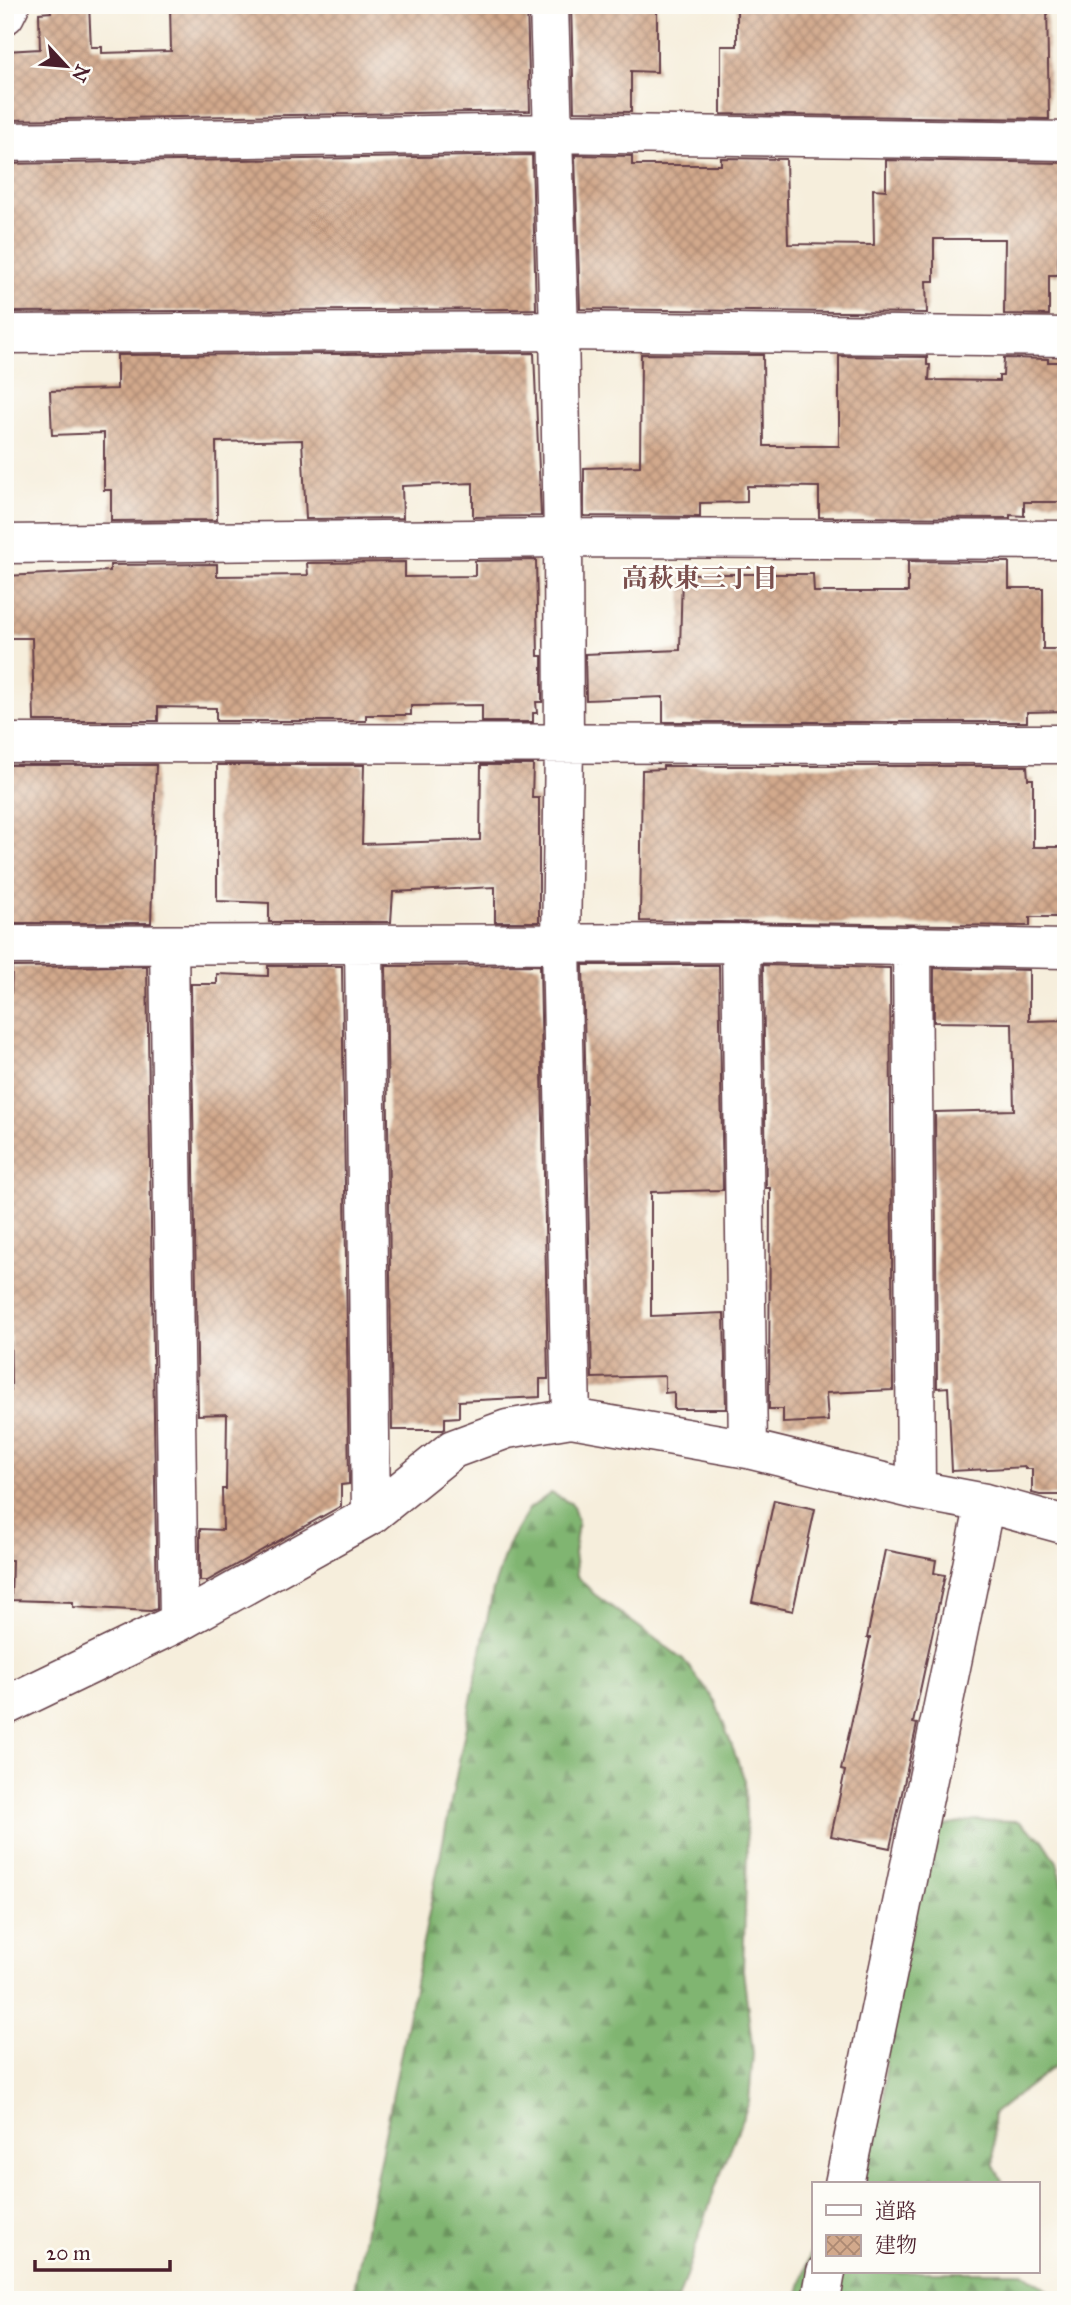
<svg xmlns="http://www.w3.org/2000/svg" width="1071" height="2305" font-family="'IM FELL Great Primer','Noto Serif JP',serif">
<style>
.forest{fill:url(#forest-firs);stroke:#656a4e;stroke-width:2}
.building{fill:url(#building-cross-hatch)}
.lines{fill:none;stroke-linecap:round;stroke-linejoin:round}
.street-casing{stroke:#643e46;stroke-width:41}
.street{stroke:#fff;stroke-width:38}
.labels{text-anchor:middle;stroke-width:5;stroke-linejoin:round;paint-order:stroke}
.neighbourhood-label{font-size:26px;font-weight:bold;fill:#7a4f4d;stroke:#fdfcf7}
</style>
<defs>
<pattern id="forest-firs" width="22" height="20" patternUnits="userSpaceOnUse" patternTransform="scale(1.75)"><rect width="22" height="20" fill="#80b571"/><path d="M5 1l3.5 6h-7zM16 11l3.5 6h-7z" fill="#6b935d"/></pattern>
<pattern id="building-cross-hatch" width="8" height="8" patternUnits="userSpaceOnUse" patternTransform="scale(1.75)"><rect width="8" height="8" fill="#d2a98c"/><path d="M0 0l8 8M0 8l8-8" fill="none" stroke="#ac8973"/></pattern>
</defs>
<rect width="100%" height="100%" fill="#fdfcf7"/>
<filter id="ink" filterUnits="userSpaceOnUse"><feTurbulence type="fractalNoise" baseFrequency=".0143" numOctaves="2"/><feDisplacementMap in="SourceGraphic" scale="14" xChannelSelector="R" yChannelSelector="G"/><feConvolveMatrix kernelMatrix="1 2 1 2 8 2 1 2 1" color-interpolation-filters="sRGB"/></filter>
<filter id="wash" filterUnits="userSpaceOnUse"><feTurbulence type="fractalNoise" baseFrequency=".00686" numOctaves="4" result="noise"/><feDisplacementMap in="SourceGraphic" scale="28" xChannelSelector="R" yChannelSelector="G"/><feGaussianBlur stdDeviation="1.57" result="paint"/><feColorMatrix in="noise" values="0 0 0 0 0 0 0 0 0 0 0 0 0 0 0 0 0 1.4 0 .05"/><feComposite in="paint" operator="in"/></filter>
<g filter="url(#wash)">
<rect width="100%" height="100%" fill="#f6eedc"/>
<!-- forest -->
<path class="forest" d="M551,1493L572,1504L578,1522L574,1553L577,1576L594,1594L683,1659L715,1701L745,1781L747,1854L743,1970L753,2053L749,2102L714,2191L678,2300H352L493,1590L508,1544L529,1509Z
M975,1820L1018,1821L1043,1840L1057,1862L1066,1895V2057L993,2114L994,2166L1004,2184H832L842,2155L884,2099L886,2043L933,1828Z
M814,2240V2272H1022L1054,2295L1055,2300H797Z"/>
<g id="blocks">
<!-- building -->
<path class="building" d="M50,5H89L91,47H102V53L171,51L170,5H527L530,111L5,120L6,51L40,49L39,13L51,12Z
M571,5H657V72L631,71V112L574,111Z
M737,5H1047L1049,119L721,114V46H737Z
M532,155L536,309L5,312V164Z
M575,155L632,156V165H721V158L786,159L788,244L874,245L873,189L886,190V160L1066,163V241H1059L1058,275H1049V315L1004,314L1005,239H934V281H926L927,313L580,309Z
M534,353L541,516L473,517V483L402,486L403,518L306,519L302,440L216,442L217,520L111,521V490H104V433L52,435L50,391L117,389V355Z
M641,354L763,355L764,446H839V356L927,357V365H930L929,380L999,381V376H1003L1004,358L1048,359V362H1066V502H1024V516L1010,515V518L819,517V487L747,486V502L700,503V517L584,516V468L640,466Z
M536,560L538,656H542V702H536L537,713H533V722H482V705L411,706V715H366V721H216V708L158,707V721H34L32,638H5V576L110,571V565L217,564V576L308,575L307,563L405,562V577L475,576V561Z
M908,561L1009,562V588H1043V649H1066V711L1027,712V722H663V697L586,700L585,654L680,650L682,574H813L814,592H908Z
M5,765H156L151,923H5Z
M217,765H364L362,844L480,840L481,765H533L532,798H539V922H495V887L393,892L391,922H269V903L217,901Z
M663,766H1027L1028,779H1033V847H1066V908H1062V917H1030V926L640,921L642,770L663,769Z
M540,965L548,1379H540V1397L459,1401V1417L445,1418V1429L443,1430H392L386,966Z
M583,965H719L723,1190L651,1192V1316L724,1313L726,1409H674V1392L665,1393V1376L592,1378Z
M763,965L890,968L893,1390L826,1393L828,1421L783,1423V1409H769L770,1188H766Z
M147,966L157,1609L151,1611L73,1607V1602L11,1600L12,1560H6L5,1545V1391H11L10,1322H5V1040H9L12,967Z
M268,966H342L349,1484L341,1485V1506L207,1581H200V1529L223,1530L222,1489H226L227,1414L198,1415L191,984H217V974L268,976Z
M934,968L1029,970V1021L1065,1020L1066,1495H1040L1032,1493V1469H1025V1467L952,1471L948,1387L937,1388L935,1112L1014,1110L1012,1023L934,1022Z
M774,1500L815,1509L793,1611L752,1602Z
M885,1550L936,1560L934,1573L945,1575L913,1723L917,1724L890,1848L831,1836L845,1771L841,1770L870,1638H867Z"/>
</g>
</g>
<g filter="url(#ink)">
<use href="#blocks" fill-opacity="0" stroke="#643e46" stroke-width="2"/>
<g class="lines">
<defs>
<path id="street" d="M549,5L559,331L563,538L564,744L561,944L571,1418
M5,15L10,5
M5,142L552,133L1066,141
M5,334L559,331L1066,337
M5,544L563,538L1066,540
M5,743L1066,744
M741,943L748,1449
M5,945L741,943L1066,949
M169,945L179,1622
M364,945L371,1515
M912,945L916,1490
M5,1706L179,1622L371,1515L453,1449L507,1429L571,1418L748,1449L916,1490L985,1503L1066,1525
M844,2184L985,1503
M821,2300L826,2272"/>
</defs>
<!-- street casing -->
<use href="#street" class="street-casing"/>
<!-- street -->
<use href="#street" class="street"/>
</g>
</g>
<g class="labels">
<!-- neighbourhood labels -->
<g class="neighbourhood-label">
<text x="700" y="587">高萩東三丁目</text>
</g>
</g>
<!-- margin -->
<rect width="1071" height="2305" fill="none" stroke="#fdfcf7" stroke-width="28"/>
<!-- legend -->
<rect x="812" y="2182" width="228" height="91" fill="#fdfcf7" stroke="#b5a4a5" stroke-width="2"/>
<rect x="826" y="2205" width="35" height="10" fill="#ffffff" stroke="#b5a4a5" stroke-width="2"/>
<text x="875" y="2218" font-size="21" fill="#4a1f2b">道路</text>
<rect x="826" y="2235" width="35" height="21" fill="url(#building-cross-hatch)" stroke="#b5a4a5" stroke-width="2"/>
<text x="875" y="2252" font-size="21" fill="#4a1f2b">建物</text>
<!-- north arrow -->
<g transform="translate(66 66) rotate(116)" stroke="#fdfcf7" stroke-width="5" paint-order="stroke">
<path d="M0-5L12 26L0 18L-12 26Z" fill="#4a1f2b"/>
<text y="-10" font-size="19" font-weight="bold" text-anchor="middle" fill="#4a1f2b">N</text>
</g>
<!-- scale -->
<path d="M35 2260v10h135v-10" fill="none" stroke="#4a1f2b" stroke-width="3.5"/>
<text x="46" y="2260" font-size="21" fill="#4a1f2b" stroke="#fdfcf7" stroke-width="5" paint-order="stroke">20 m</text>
</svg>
